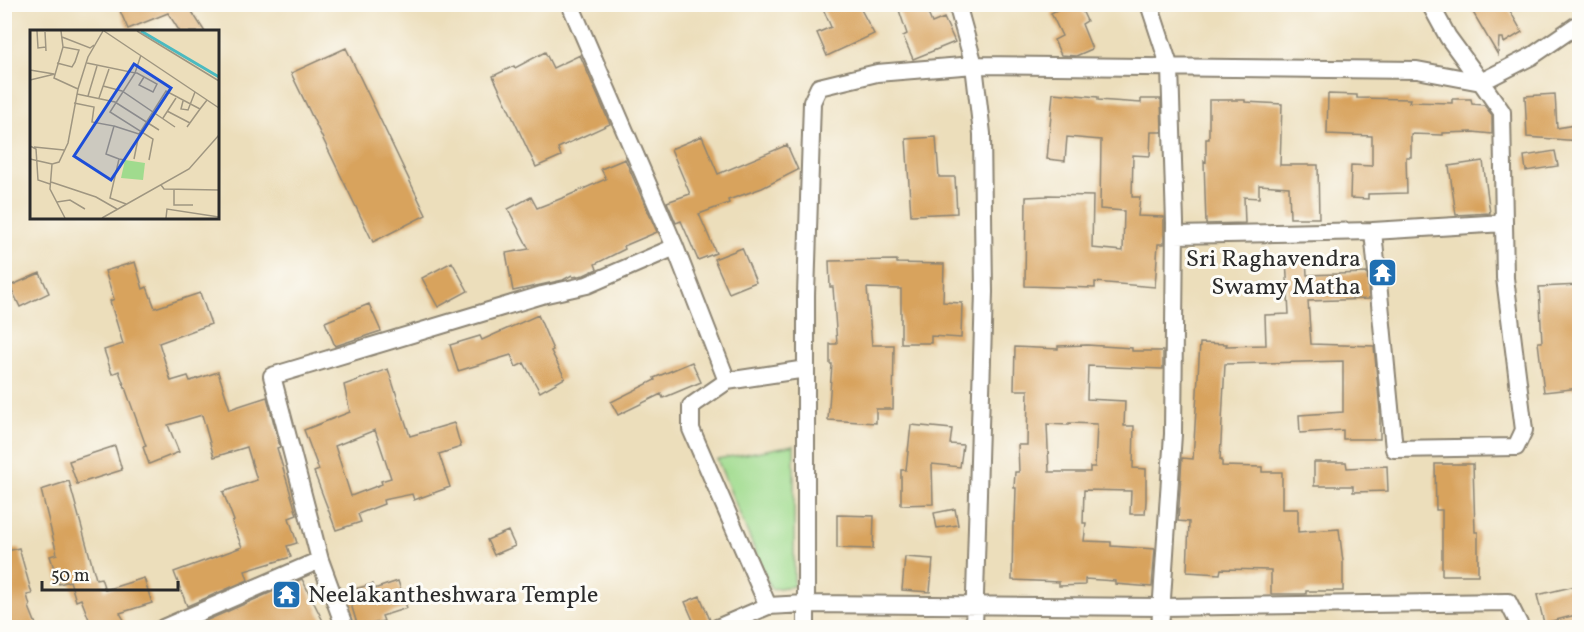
<svg xmlns="http://www.w3.org/2000/svg" width="1584" height="632" font-family="Vollkorn,serif">
<style>
.green{fill:#a0db8e;stroke:#66835c;stroke-width:1.5}
.building{fill:#d8a35d;fill-rule:evenodd}
.lines{fill:none;stroke-linecap:round;stroke-linejoin:round}
.minor-casing{stroke:#8c8473;stroke-width:20}
.minor{stroke:#fff;stroke-width:16}
.labels{text-anchor:middle;stroke-width:6;stroke-linejoin:round;paint-order:stroke}
.poi-label{font-size:24px;fill:#2b2b2b;stroke:#fdfcf7;text-anchor:end}
.inset-river{fill:none;stroke:#4bbac0;stroke-width:3}
.inset-road{fill:none;stroke:#9f9681;stroke-width:1.5}
.view{fill:#1d4ed8;fill-opacity:0.15;stroke:#1d4ed8;stroke-width:3}
.inset-edge{fill:none;stroke:#2b2b2b;stroke-width:3}
</style>
<rect width="100%" height="100%" fill="#fdfcf7"/>
<filter id="ink" filterUnits="userSpaceOnUse"><feTurbulence type="fractalNoise" baseFrequency=".0167" numOctaves="2"/><feDisplacementMap in="SourceGraphic" scale="12" xChannelSelector="R" yChannelSelector="G"/><feConvolveMatrix kernelMatrix="1 2 1 2 8 2 1 2 1" color-interpolation-filters="sRGB"/></filter>
<filter id="wash" filterUnits="userSpaceOnUse"><feTurbulence type="fractalNoise" baseFrequency=".008" numOctaves="4" result="noise"/><feDisplacementMap in="SourceGraphic" scale="24" xChannelSelector="R" yChannelSelector="G"/><feGaussianBlur stdDeviation="1.35" result="paint"/><feColorMatrix in="noise" values="0 0 0 0 0 0 0 0 0 0 0 0 0 0 0 0 0 1.4 0 .05"/><feComposite in="paint" operator="in"/></filter>
<g filter="url(#wash)">
<rect width="100%" height="100%" fill="#ecdebb"/>
<!-- green -->
<path class="green" d="M794,445V586L771,589L717,459Z"/>
<g id="blocks">
<!-- building -->
<path class="building" d="M117,4H187L205,32H180L168,13L128,29Z
M821,4H858L874,34L827,56L817,33L831,27Z
M897,4H924L932,23L944,18L955,42L913,59L903,36L907,34Z
M1068,4H1079L1087,21L1082,24L1092,49L1076,56L1061,55L1054,40L1062,36L1051,13Z
M1479,4H1506L1522,32L1504,43L1503,38H1499L1498,55L1471,9Z
M346,48L426,215L373,242L291,73Z
M545,52L553,68L580,55L610,124L558,148L561,156L536,167L493,76L514,66L515,68Z
M1053,93L1098,97V100L1141,103V99H1161L1162,132H1151L1150,156L1133,155L1132,197H1140L1138,216L1164,217V244H1158L1155,287L1095,282V288L1025,286L1026,197L1047,196V195L1093,196L1092,248L1123,251L1124,211L1100,209L1101,140L1067,137L1065,161L1047,159Z
M1328,94L1357,95V98L1410,99L1409,102L1452,103V99H1471L1472,104L1484,105L1492,115V134L1473,132L1443,133V135L1411,134V157H1406L1407,193L1368,194V199L1350,198L1351,165L1372,166V136L1327,134Z
M1555,94L1557,128L1580,124V141L1527,137L1525,96Z
M1209,100H1245V102L1282,104L1280,165H1318L1319,218H1290L1289,187L1259,185V198L1244,197L1245,223L1206,224L1204,161L1206,162V139H1209Z
M702,136L718,174L787,145L798,170L762,188L728,200L729,203L699,214L716,253L698,260L681,221L676,223L667,202L690,194L671,149Z
M936,137L939,177H955L957,213L911,215L906,139Z
M1555,151L1558,166L1526,171L1524,156Z
M625,159L657,232L624,246L625,249L595,264L597,269L584,275L573,277L572,275L563,280L513,291L506,253L529,249L508,209L531,197L537,208L565,197L606,179L601,169Z
M1483,161L1490,213L1456,215L1449,166Z
M742,248L756,282L729,293L714,259Z
M1306,257L1307,275L1367,273L1369,299L1308,301L1311,344L1374,346L1380,410V439H1343V430L1300,433L1299,415L1343,412V361L1225,364L1220,460H1222V466L1262,467V472H1282V509H1298V532L1339,529L1343,562V591H1306V594H1271V570L1221,569L1220,574L1187,572L1189,522L1178,521L1182,458L1193,459L1200,343L1227,344L1226,346L1266,345L1265,315L1289,314L1286,258Z
M897,260V263L944,264L943,302L962,303L961,338L931,336V343H901V289L867,288L872,345H894L893,409H876V423L828,420L832,364H830V344H837L833,287H830L829,261Z
M135,262L143,289L147,287L155,308L200,293L211,324L159,343L171,381L188,376L190,381L218,372L230,409L267,397L280,447L277,448L297,515L289,518L297,543L287,546L291,557L245,571L248,580L187,606L174,572L242,547L232,522L234,521L223,492L257,480L247,447L214,457L202,415L168,425L179,452L149,464L143,447L146,446L119,371L112,374L104,350L123,344L110,301L114,299L105,271Z
M452,262L468,291L438,307L422,278Z
M40,273L49,293L20,307L10,286Z
M1580,285V388L1544,392L1538,342H1542L1539,287Z
M369,304L381,331L335,346L325,322Z
M538,315L553,350L551,351L565,378L540,392L524,363L516,367L511,355L458,371L450,345L480,336L482,340Z
M1087,345L1132,348V351H1163V369L1088,366L1087,399L1125,401L1124,426H1134L1133,468L1146,469V501L1145,514H1130L1131,491L1084,490L1083,523H1086L1084,541L1111,542V546L1155,549L1152,587L1115,584V581L1085,579V585L1059,586V582L1012,580L1013,522H1015L1016,488H1014L1015,472H1019L1018,445H1027L1028,390H1014L1015,347L1058,349V346ZM1069,423L1097,424L1095,467H1090V472H1049L1047,424L1069,425Z
M692,362L701,382L663,398L661,394L618,415L611,402L655,380L654,378Z
M388,369L410,436L454,423L461,447L439,454L450,487L414,500L412,494L383,500L384,504L358,514L361,522L336,530L314,472L319,470L304,430L350,412L344,385ZM375,430L391,478L381,481L382,484L351,496L335,446Z
M911,425L952,429L950,444L963,445L960,467L932,464L933,504L901,505V470H906Z
M115,446L122,470L77,484L69,461Z
M1314,462H1346L1347,468L1387,466L1388,491L1353,492V486H1314Z
M1435,464H1473L1475,532H1478V575H1442V510H1436Z
M69,481L96,579L101,578L105,590L144,578L152,603L120,613L128,627H92L81,599L76,601L70,581L59,584L50,556L57,554L41,490Z
M955,509L958,525L937,528L934,513Z
M837,515L874,516L873,549L837,548Z
M508,531L515,546L494,555L487,540Z
M19,548L32,594L27,595L30,606L29,607L37,627H4V552Z
M905,557L933,559L930,592L902,590Z
M302,579L326,627H195L194,626Z
M398,581L407,608L382,616L384,621L358,627L347,591L373,584L374,589Z
M1580,585V614L1544,623L1537,595Z
M700,596L710,620L707,627H696L685,602Z"/>
</g>
</g>
<g filter="url(#ink)">
<use href="#blocks" fill-opacity="0" stroke="#8c8473" stroke-width="1.5"/>
<g class="lines">
<defs>
<path id="minor" d="M957,4L974,65L982,134L984,292L974,628
M1149,4L1170,68L1175,223L1173,434L1160,628
M1430,4L1448,37L1481,82L1532,56L1580,23
M1175,235L1373,231
M675,247L727,381L691,406V429L768,606L717,628
M727,381L806,369
M320,560L272,376L542,295L587,285L675,247L570,4
M768,606L805,604L1162,607L1508,602L1521,628
M163,628L320,560L345,628
M806,628V295L812,102L819,87L877,73L974,65L1417,70L1481,82L1502,112L1505,278L1524,430L1516,447L1394,449L1373,231L1504,223"/>
</defs>
<!-- minor casing -->
<use href="#minor" class="minor-casing"/>
<!-- minor -->
<use href="#minor" class="minor"/>
</g>
</g>
<!-- icons -->
<defs>
<symbol id="temple-square" viewBox="-11 -11 22 22"><rect x="-9" y="-9" width="18" height="18" rx="4" fill="#1f6fb2" stroke="#fdfcf7"/><path d="M0-6L5-2H3V0L6.5 2.5H4V6H1.5V3h-3V6H-4V2.5H-6.5L-3 0V-2H-5Z" fill="#fff"/></symbol>
</defs>
<g fill-rule="evenodd">
<use href="#temple-square" x="1366" y="256" width="33" height="33"/>
<use href="#temple-square" x="270" y="578" width="33" height="33"/>
</g>
<g class="labels">
<!-- poi labels -->
<g class="poi-label">
<text x="1361" y="266">Sri Raghavendra<tspan x="1361" dy="28">Swamy Matha</tspan></text>
<text x="308" y="602" text-anchor="start">Neelakantheshwara Temple</text>
</g>
</g>
<!-- overview -->
<g transform="translate(30 30)">
<rect width="189" height="189" fill="#ecdebb"/>
<path d="M95,130L115,133L113,150L91,148Z" fill="#a0db8e"/>
<path class="inset-river" d="M111,1L189,47"/>
<path class="inset-road" d="M7,1L8,18L16,17M31,1L33,17L24,48L48,59M74,1L189,78M107,1L189,51M15,2L16,21M32,7L60,18L64,15M27,33L42,37L45,32L49,20L33,17M57,33L105,43L111,25M0,40L24,44M114,47L109,55L123,62L127,54L107,43H105L80,82L123,109L119,130M0,50L25,44M73,56L92,61L145,97M47,64L85,72L129,100M58,66L67,36M69,68L79,39M153,71L151,79L158,80L165,62M44,73L64,77L62,92L84,96L76,124L89,129M137,81L160,93M133,88L146,68M84,96L109,104L104,129M157,97L170,79M109,104L136,61L170,79L177,70M0,116L6,119L8,150L20,154M4,117L34,120M0,129L22,134M95,130L89,129L80,168L96,174M21,152L66,167L87,179M131,155L134,159L189,160M144,159V175H163M27,172L40,170L55,179M35,188L20,159L22,134L29,132L38,113L48,59L58,27L73,1M72,188L159,139L189,105M136,188L137,179L189,187"/>
<path class="view" d="M104,34L141,58L81,150L44,126Z"/>
<rect width="189" height="189" class="inset-edge"/>
</g>
<!-- margin -->
<rect width="1584" height="632" fill="none" stroke="#fdfcf7" stroke-width="24"/>
<!-- scale -->
<path d="M42 581v9h136v-9" fill="none" stroke="#2b2b2b" stroke-width="3"/>
<text x="51" y="581" font-size="18" fill="#2b2b2b" stroke="#fdfcf7" stroke-width="4.5" paint-order="stroke">50 m</text>
</svg>
